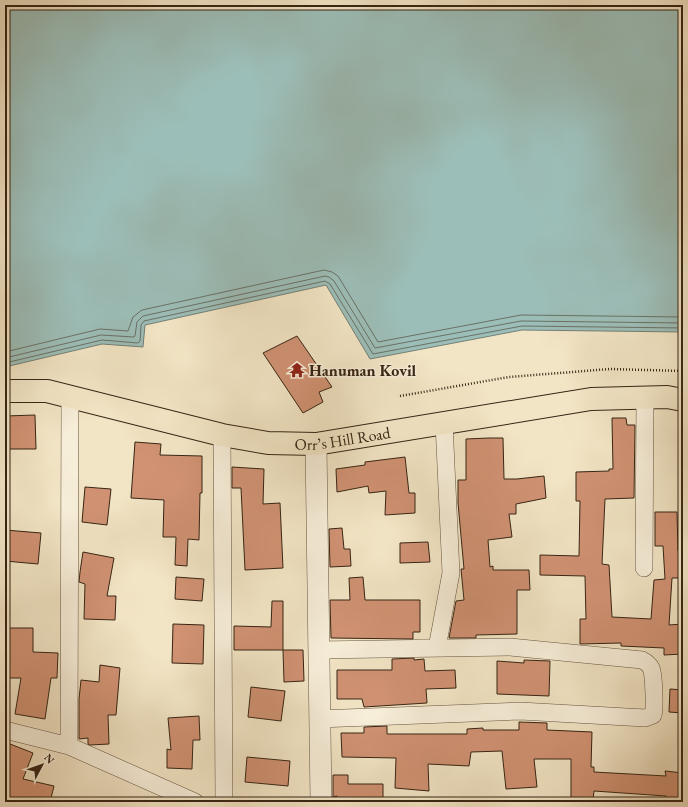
<svg xmlns="http://www.w3.org/2000/svg" width="688" height="807" font-family="'EB Garamond',serif">
<style>
.water{fill:#9cbeb8;stroke:#748076}
.lines{fill:none;stroke-linecap:round;stroke-linejoin:round}
.shore{stroke:#6a7166;stroke-width:1}
.building{fill:#d09273;stroke:#372414}
.minor-casing{stroke:#665440;stroke-width:18}
.tertiary-casing{stroke:#665440;stroke-width:22}
.primary-casing{stroke:#372414;stroke-width:24}
.path{stroke:#372414;stroke-width:2.5;stroke-dasharray:1 2;stroke-linecap:butt}
.minor{stroke:#f7eed9;stroke-width:17}
.tertiary{stroke:#f7eed9;stroke-width:21}
.primary{stroke:#f2e5c5;stroke-width:22}
.labels{text-anchor:middle;stroke-width:3;stroke-linejoin:round;paint-order:stroke}
.poi-label{font-size:16px;font-weight:bold;fill:#372414;stroke:#f7eed9;text-anchor:start}
.street-label{font-size:16px;fill:#372414;stroke:#f7eed9}
</style>
<rect width="100%" height="100%" fill="#f2e5c5"/>
<filter id="stains"><feTurbulence type="fractalNoise" baseFrequency=".005" numOctaves="4"/><feColorMatrix values="0 0 0 0 .2 0 0 0 0 .09 0 0 0 0 .02 0 0 0 .5 -.17"/></filter>
<radialGradient id="worn" r=".72"><stop offset=".6" stop-color="#630" stop-opacity="0"/><stop offset="1" stop-color="#630" stop-opacity=".3"/></radialGradient>
<!-- water -->
<path class="water" d="M5,5H683V332L522,330L370,359L326,285L145,325L143,347L102,344L5,367Z"/>
<g class="lines">
<!-- shore -->
<path class="shore" d="M5,352L100,329L128,331L133,317L142,310L324,270L332,272L338,276L378,342L521,315L683,317
M5,358L101,335L134,337L135,336L137,322L143,316L325,276L329,277L334,281L375,348L521,321L683,323
M5,363L102,340L138,343L140,341L141,325L144,321L325,281L330,284L373,354L522,326L683,328"/>
</g>
<!-- building -->
<path class="building" d="M297,336L332,387L319,392L323,402L303,413L263,353Z
M35,415L36,449H6L5,416Z
M612,418H626L627,425H635L634,498L605,499L602,564L609,565L612,617L651,619L654,580L665,579L663,546H655V512H677L678,551H683V578H672L669,625L683,624V654L664,655V648L621,646V643L580,644V619H586L585,576L540,575V555L579,556L580,501H576V472L609,471V469H613Z
M489,438H503L504,479H517L544,476L546,498L516,504V514H509L512,537L488,540L490,567L493,566V570H529L530,590H517V634L476,635V638H449L456,601L464,600L461,569H464L458,503V480H466V439Z
M135,442L161,444L160,455L202,456V493H200L199,540L188,539L187,566L175,565L176,537H163L164,500L131,498Z
M405,457L409,493H415V513L385,515L386,491L369,493L368,486L337,492L336,469L365,465V462Z
M232,467L264,469L263,504L280,503L283,568L245,570L241,488H232Z
M85,487L111,489L107,525L82,522Z
M342,528L344,549H350L351,566L330,567L329,529Z
M5,530L41,533L38,564L5,561Z
M428,542L430,562L400,563V543Z
M83,552L114,558L107,596H116L115,620L84,619L85,584L79,582L80,572Z
M176,577L204,579L202,601L175,599Z
M363,577L365,600H420V632H413V639L331,638L330,600H350L349,578Z
M272,601H283V650H234V626L271,627Z
M173,624L204,625L203,664L172,663Z
M5,628H33V652L58,653L57,678H51L45,719L15,714L21,678H5Z
M283,650H303L304,681L284,682Z
M414,658V660L424,659L425,671L455,670L456,688L426,689L427,703L364,707L362,699H337V670H392V659Z
M524,660L550,661L549,696L497,694V661L524,663Z
M100,665L120,668L116,715H108L109,744L90,745L88,744V738L79,739V699L81,680L99,682Z
M251,687L285,691L281,721L248,717Z
M670,689L683,690V713L669,712Z
M199,716L200,740H193L192,769L167,768V749L171,750L168,718Z
M519,722L547,723V730L592,732L591,767H594V772L666,776L665,771L683,773V802H666V796L594,791L593,800L571,799V759H534L537,787L506,789L502,751L471,752L469,766L428,764L429,791L395,788L396,758L342,757L341,733H364V727L387,726V734H467V729L483,728V730H519Z
M5,742L33,753L23,779L54,786L50,802H14L5,800Z
M247,757L290,761L288,786L245,782Z
M333,775H348V784H383V802H359V801H337V796L333,797Z"/>
<g class="lines">
<defs>
<path id="minor" d="M222,435L224,802
M644,568L645,398
M437,648L451,573L444,423
M318,650L510,647L642,660C646,662 649,664 651,668C654,674 655,709 653,715L645,718L520,711L319,719
M5,730L69,746L195,802
M69,746L70,397"/>
<path id="tertiary" d="M316,444L321,802"/>
<g id="primary">
<path id="s1" d="M5,391H47L222,435L268,443L316,444L591,399L667,397L683,400"/>
</g>
</defs>
<!-- minor casing -->
<use href="#minor" class="minor-casing"/>
<!-- tertiary casing -->
<use href="#tertiary" class="tertiary-casing"/>
<!-- primary casing -->
<use href="#primary" class="primary-casing"/>
<!-- path -->
<path class="path" d="M400,396L509,377L610,369L683,371"/>
<!-- minor -->
<use href="#minor" class="minor"/>
<!-- tertiary -->
<use href="#tertiary" class="tertiary"/>
<!-- primary -->
<use href="#primary" class="primary"/>
</g>
<!-- icons -->
<defs>
<symbol id="temple-bare" viewBox="-9 -9 18 18"><path d="M0-6L5-2H3V0L6.5 2.5H4V6H1.5V3h-3V6H-4V2.5H-6.5L-3 0V-2H-5Z" fill="#8f2418" stroke="#f7eed9" stroke-width="2.5" paint-order="stroke"/></symbol>
</defs>
<g fill-rule="evenodd">
<use href="#temple-bare" x="286" y="359" width="22" height="22"/>
</g>
<g class="labels">
<!-- poi labels -->
<g class="poi-label">
<text x="309" y="376">Hanuman Kovil</text>
</g>
<!-- street labels -->
<g class="street-label">
<text dy="6" stroke="none"><textPath href="#s1" startOffset="344">Orr’s Hill Road</textPath></text>
</g>
</g>
<!-- margin -->
<rect width="688" height="807" fill="none" stroke="#f2e5c5" stroke-width="20"/>
<rect x="6" y="6" width="676" height="795" fill="none" stroke="#372414" stroke-width="2"/>
<rect x="10" y="10" width="668" height="787" fill="none" stroke="#372414"/>
<!-- north arrow -->
<g transform="translate(42 765) rotate(49)" stroke="#f7eed9" stroke-width="3" paint-order="stroke">
<path d="M0-3L7 15L0 10L-7 15Z" fill="#372414"/>
<text y="-6" font-size="11" font-weight="bold" text-anchor="middle" fill="#372414">N</text>
</g>
<rect width="100%" height="100%" filter="url(#stains)"/>
<rect width="100%" height="100%" fill="url(#worn)"/>
</svg>
